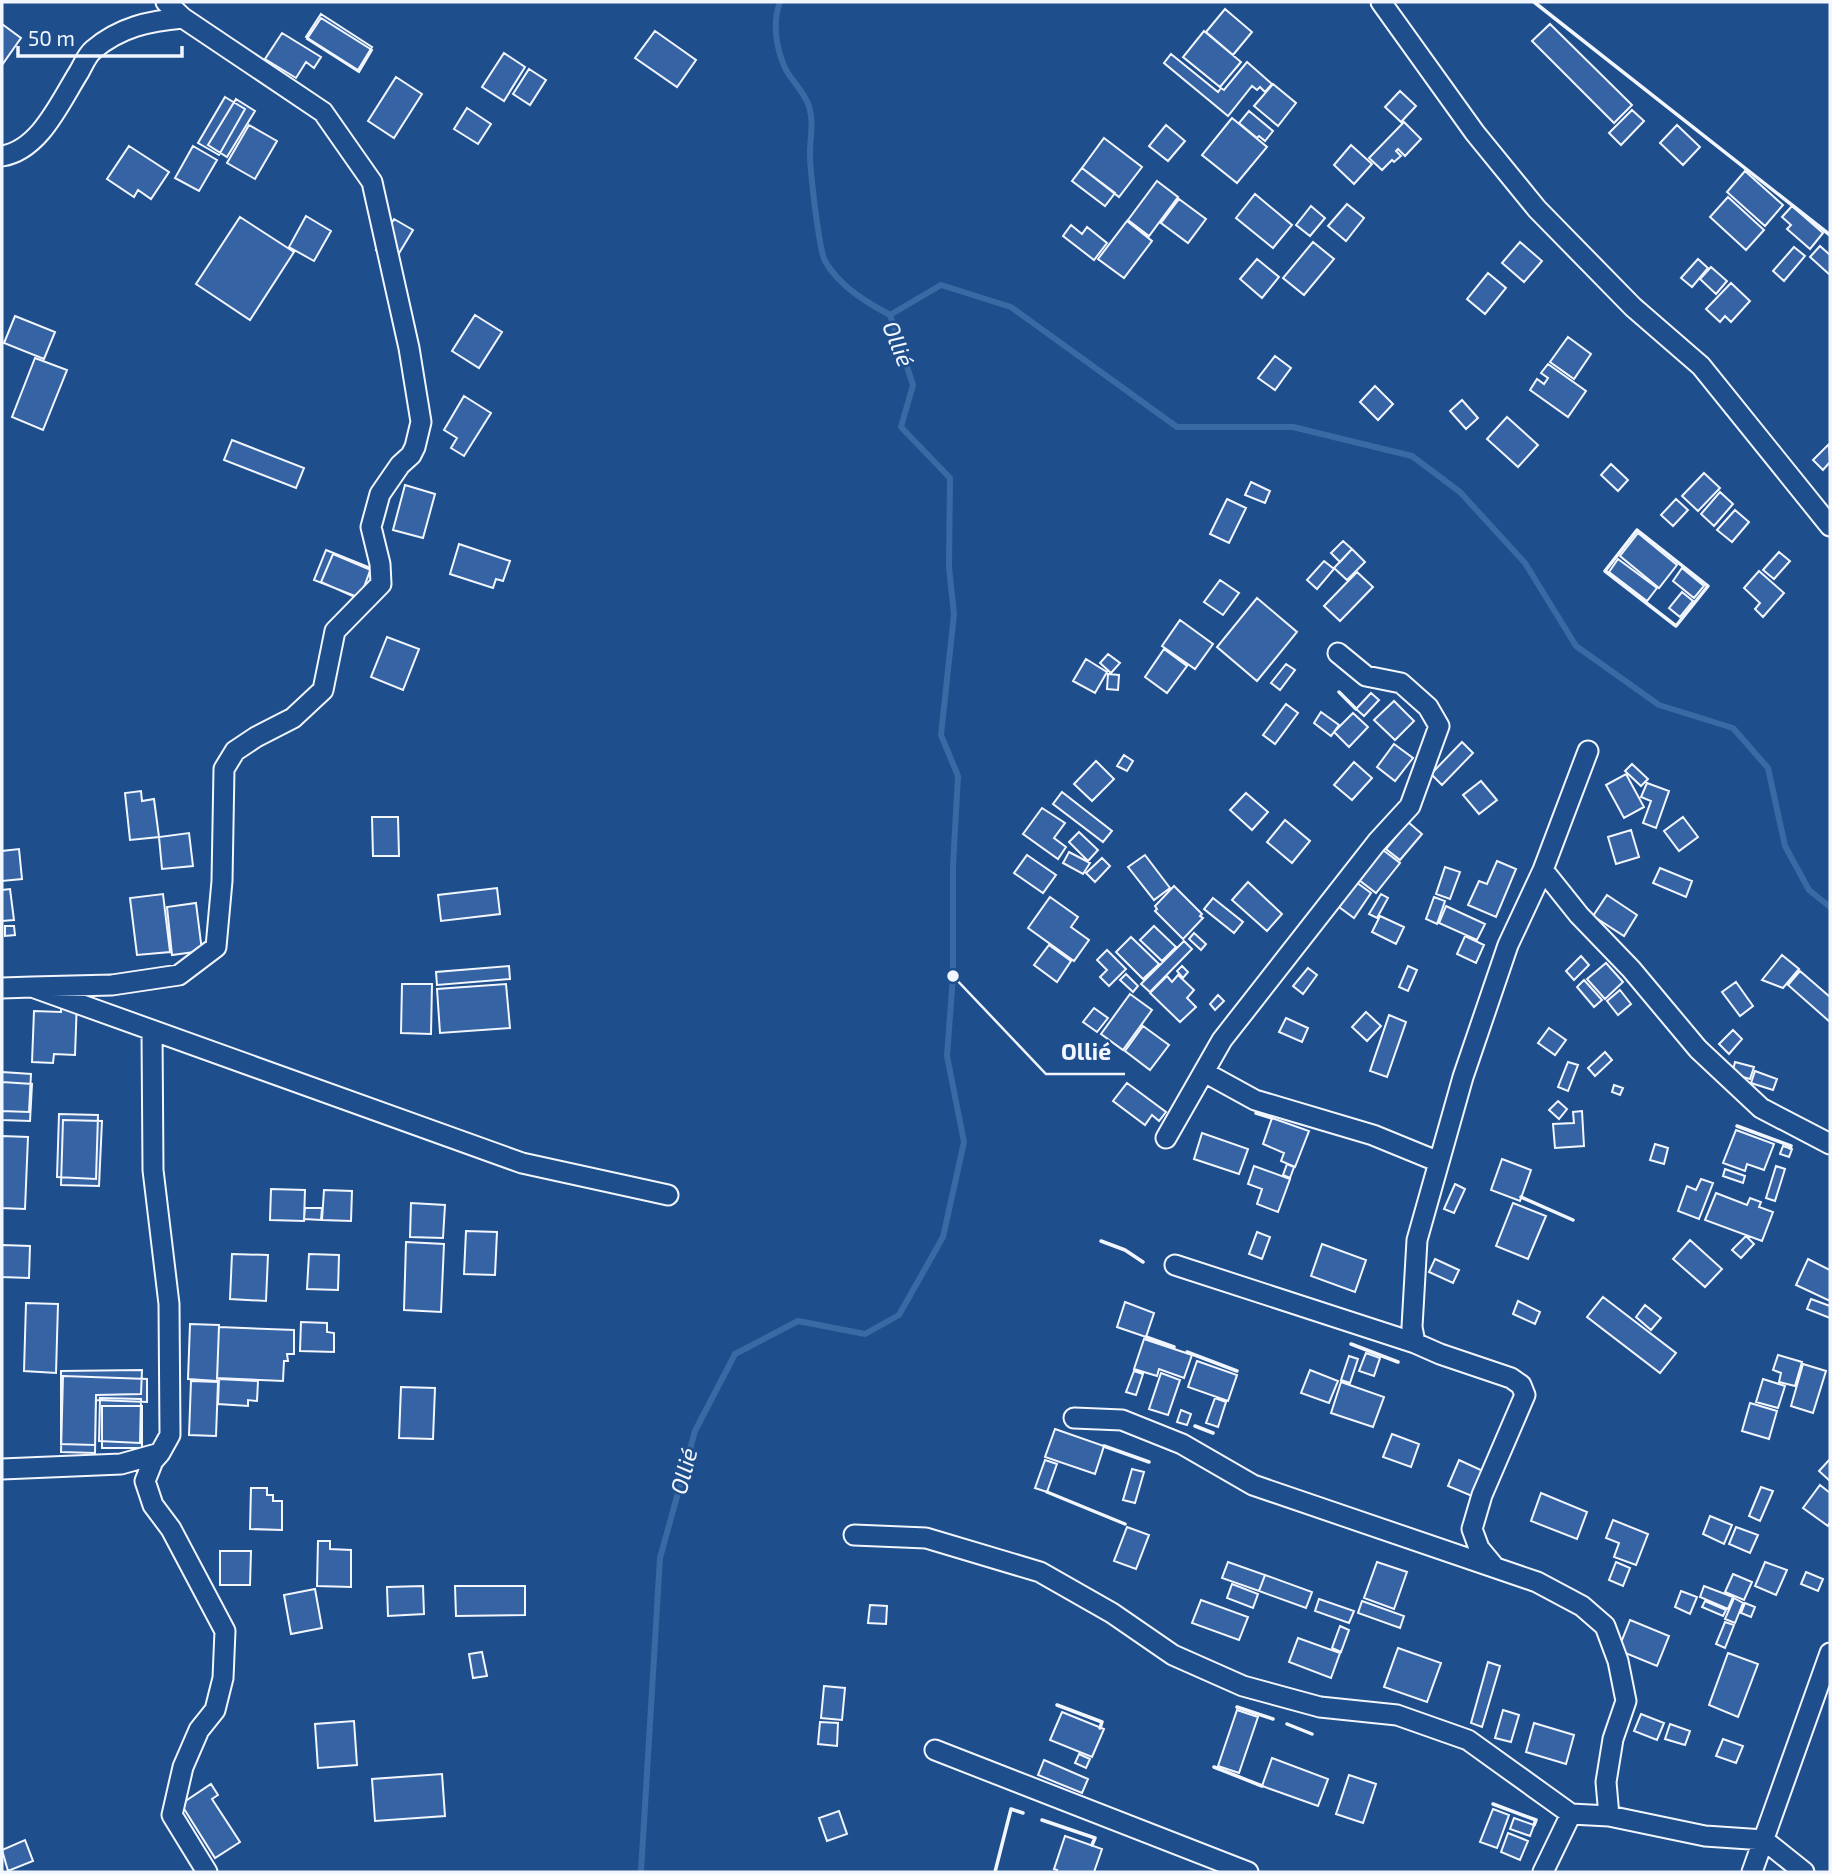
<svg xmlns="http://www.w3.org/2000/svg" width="1832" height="1874" font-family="'Exo 2',sans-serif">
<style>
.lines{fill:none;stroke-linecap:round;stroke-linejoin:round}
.stream{stroke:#3b69a3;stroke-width:6}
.building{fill:#3563a3;stroke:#f2f6ff;stroke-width:2}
.minor-casing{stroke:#f2f6ff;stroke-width:23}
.minor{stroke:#1f4e8c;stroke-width:19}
.wall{stroke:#f2f6ff;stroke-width:3.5}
.labels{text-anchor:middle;stroke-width:5;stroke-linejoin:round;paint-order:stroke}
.water-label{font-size:23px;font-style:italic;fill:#f2f6ff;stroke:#1f4e8c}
.leader{fill:none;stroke:#f2f6ff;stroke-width:2.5}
.callout-dot{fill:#f2f6ff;stroke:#1f4e8c;stroke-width:2.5}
.callout-label{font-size:23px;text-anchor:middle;font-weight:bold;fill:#f2f6ff;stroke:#1f4e8c;stroke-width:5;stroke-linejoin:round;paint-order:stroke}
</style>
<rect width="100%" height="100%" fill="#1f4e8c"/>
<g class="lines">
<!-- stream -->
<path class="stream" d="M890,315L941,285L1011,307L1177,427H1293L1412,456L1460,492L1525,563L1576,646L1659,705L1733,728L1768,768L1785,846L1809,890L1830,907
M641,1872L660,1558L695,1431L735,1354L798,1321L865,1334L899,1315L943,1237L964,1142L947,1056L953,976V866L958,776L941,735L954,614L949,567L950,478L901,427L913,385L890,315C866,302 839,286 825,261C819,250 810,170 810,154C810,138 814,123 809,106C804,92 793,82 786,70C776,49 772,23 780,2"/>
</g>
<!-- building -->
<path class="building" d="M1225,9L1252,32L1233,55L1206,32Z
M321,14L372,47L358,70L306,37Z
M321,18L372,50L359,72L307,39Z
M2,24L21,38L2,65Z
M1550,24L1632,105L1614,123L1532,41Z
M655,31L696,60L677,87L635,58Z
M1204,31L1241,62L1220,87L1183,57Z
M282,33L321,57L314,68L306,62L296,78L265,59Z
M504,53L525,67L504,101L482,87Z
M1171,54L1218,92L1221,88L1224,90L1247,62L1272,84L1265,92L1260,87L1257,90L1252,86L1228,116L1164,63Z
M529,69L546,80L530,105L513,94Z
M396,77L422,94L394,138L368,121Z
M1273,84L1296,103L1278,126L1254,106Z
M1400,91L1416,106L1401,122L1385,107Z
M225,97L245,109L219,155L198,143Z
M236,99L255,111L227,157L208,145Z
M467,108L491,124L478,144L454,129Z
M1632,110L1644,121L1621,145L1609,133Z
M1249,111L1273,131L1265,141L1259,136L1257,138L1239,123Z
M1232,118L1267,147L1237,183L1202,155Z
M1404,122L1421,139L1405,156L1398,149L1396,151L1401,156L1394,162L1392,160L1382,170L1369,158Z
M249,125L277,141L255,179L227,163Z
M1166,125L1185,141L1168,161L1149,146Z
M1677,125L1700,147L1683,165L1660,143Z
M1104,138L1142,167L1119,197L1082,168Z
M1351,145L1372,164L1354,184L1334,165Z
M129,146L169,172L151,199L138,190L134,197L107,179Z
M193,146L217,160L199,191L175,178Z
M1082,168L1115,193L1105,206L1072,181Z
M1745,171L1783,205L1765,226L1727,192Z
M1157,181L1178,197L1149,236L1128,220Z
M1255,194L1292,225L1273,248L1236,218Z
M1728,197L1764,230L1746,250L1710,217Z
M1179,199L1206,219L1188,243L1161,223Z
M1347,204L1364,218L1346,241L1328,226Z
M1311,206L1325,218L1310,236L1296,225Z
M1792,206L1823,233L1810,249L1787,229L1791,225L1782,217Z
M306,216L331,231L314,261L289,247Z
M240,217L294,252L250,320L196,284Z
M394,219L413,230L395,260L376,250Z
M1127,221L1152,241L1124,278L1098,259Z
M1071,225L1082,234L1087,227L1107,243L1094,260L1063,236Z
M1313,242L1334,259L1304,295L1283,278Z
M1520,242L1542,261L1524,282L1502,263Z
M1820,246L1830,255V275L1810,257Z
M1794,247L1805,256L1784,281L1773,271Z
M1257,259L1279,277L1262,298L1240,279Z
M1698,259L1708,268L1692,287L1681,278Z
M1711,267L1727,281L1716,294L1700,279Z
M1488,273L1506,288L1485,314L1467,299Z
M1731,283L1750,301L1731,322L1725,316L1720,322L1706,309Z
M475,315L502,332L479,368L452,351Z
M15,316L55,332L44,359L4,343Z
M1568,337L1591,354L1574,379L1550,362Z
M1275,356L1291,368L1275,390L1258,378Z
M35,358L67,370L43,430L12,417Z
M1548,364L1586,391L1568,417L1530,390L1537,379L1544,384L1548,378L1541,373Z
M1375,386L1393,404L1378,420L1360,402Z
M464,396L491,413L464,456L451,448L457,438L444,430Z
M1462,400L1478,418L1466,429L1450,411Z
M1507,417L1538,445L1518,467L1487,439Z
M232,440L304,468L296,488L224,460Z
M1829,444L1830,462L1823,470L1813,460Z
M1611,464L1628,480L1618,491L1601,475Z
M1704,473L1720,488L1698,511L1682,496Z
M1251,482L1270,491L1265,503L1245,495Z
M405,485L435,494L423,538L393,530Z
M1720,492L1733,504L1714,526L1701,514Z
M1227,499L1246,508L1229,543L1210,534Z
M1676,499L1688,510L1673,526L1661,515Z
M1735,510L1749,522L1732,542L1717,530Z
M1638,533L1677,565L1659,588L1620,556Z
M1343,541L1352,549L1340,562L1331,553Z
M459,544L510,561L503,581L496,579L493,588L450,574Z
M1352,549L1365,562L1347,580L1334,568Z
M326,550L371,568L360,598L314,580Z
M1779,552L1790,561L1774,579L1763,570Z
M333,554L378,573L366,602L321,582Z
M1618,559L1657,588L1647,601L1609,572Z
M1324,561L1334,569L1317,589L1307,580Z
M1682,568L1704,586L1694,598L1673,581Z
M1759,571L1784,593L1763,617L1755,609L1760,603L1744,588Z
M1357,572L1373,587L1340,621L1324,606Z
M1220,580L1239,593L1223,615L1204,602Z
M1682,592L1693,601L1680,617L1669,608Z
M1257,598L1297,632L1257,681L1217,647Z
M1180,620L1213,644L1195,669L1162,646Z
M387,637L419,649L403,690L371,677Z
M1164,649L1187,666L1167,693L1145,677Z
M1108,654L1120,663L1111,673L1100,663Z
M1086,659L1107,672L1095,693L1073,681Z
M1286,664L1295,670L1280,690L1271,683Z
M1108,674L1119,675L1118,690L1107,689Z
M1371,693L1379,700L1364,716L1356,709Z
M1394,701L1414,721L1395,740L1374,720Z
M1286,704L1298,713L1275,744L1263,735Z
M1321,712L1339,725L1331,736L1314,723Z
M1353,713L1368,727L1349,747L1334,732Z
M1462,742L1473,753L1442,785L1431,774Z
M1394,744L1413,758L1395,781L1377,767Z
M1124,755L1133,761L1127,771L1117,766Z
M1096,761L1114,779L1092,801L1074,784Z
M1354,762L1372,778L1352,800L1334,785Z
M1632,764L1648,779L1641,786L1625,771Z
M1626,774L1644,807L1624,818L1606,785Z
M1481,781L1497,800L1479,814L1463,795Z
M1647,783L1669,791L1656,828L1643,823L1651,801L1641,797Z
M141,791L142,801L154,799L159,837L130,840L125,793Z
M1062,792L1112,831L1103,842L1053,804Z
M1246,793L1268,812L1252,830L1230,810Z
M1042,808L1065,823L1054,838L1066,847L1058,859L1023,834Z
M372,817H398L399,856H373Z
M1683,817L1698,837L1679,851L1664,831Z
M1285,820L1310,841L1292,863L1267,842Z
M1408,822L1422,834L1400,860L1386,849Z
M1631,830L1639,857L1616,864L1608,837Z
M1079,832L1098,850L1088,861L1069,842Z
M189,833L193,866L162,869L159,837Z
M19,849L22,879L2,881V851Z
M1383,850L1400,863L1376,893L1359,880Z
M1069,852L1090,863L1083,874L1063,863Z
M1027,855L1056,875L1043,893L1014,873Z
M1145,855L1170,888L1154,900L1128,867Z
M1102,858L1110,866L1095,882L1086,873Z
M1497,861L1516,869L1496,917L1468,905L1479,881L1487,884Z
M1445,867L1460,872L1450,899L1436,894Z
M1660,868L1692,881L1686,897L1653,883Z
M1248,882L1282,914L1267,931L1232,900Z
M1356,882L1371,893L1354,918L1339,907Z
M1174,886L1202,914L1200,916L1203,918L1183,939L1155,911L1157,909L1155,906Z
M497,888L500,914L441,921L438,895Z
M10,889L14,920L2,921V890Z
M163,894L170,952L137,955L130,898Z
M1381,894L1388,898L1377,918L1369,914Z
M1607,895L1637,915L1624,936L1593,916Z
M1050,897L1078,917L1071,927L1089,940L1074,961L1028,928Z
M1434,897L1445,901L1437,924L1426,919Z
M1213,898L1243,922L1234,933L1204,909Z
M196,903L202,951L172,955L167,907Z
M1446,906L1485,924L1477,940L1439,923Z
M1380,916L1404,927L1396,944L1372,932Z
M5,926H14L15,935L5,936Z
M1154,926L1176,947L1162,961L1140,940Z
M1194,933L1206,944L1201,950L1189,939Z
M1465,936L1484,945L1476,963L1457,954Z
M1131,937L1159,964L1143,979L1116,952Z
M1184,941L1192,949L1150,992L1141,984Z
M1049,945L1071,961L1057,982L1034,965Z
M1107,950L1126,969L1109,986L1100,977L1107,970L1097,960Z
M1782,955L1799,969L1783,988L1762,980Z
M1581,956L1589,965L1574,980L1566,971Z
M1606,963L1623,982L1605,999L1587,979Z
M509,966L510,979L437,985L436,972Z
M1182,966L1188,972L1183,978L1177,971Z
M1408,966L1417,970L1408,991L1399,987Z
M1308,968L1317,975L1303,994L1293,986Z
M1800,971L1830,997V1022L1788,985Z
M1126,974L1138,986L1133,992L1120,980Z
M1178,975L1194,990L1187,998L1196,1007L1180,1022L1150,993L1167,976L1172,982Z
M1584,980L1602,1000L1594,1007L1577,987Z
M1736,982L1753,1006L1740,1016L1722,992Z
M402,984H432L431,1034L401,1033Z
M506,984L510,1028L440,1033L437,989Z
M1620,990L1631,1004L1618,1015L1607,1001Z
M1130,994L1152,1010L1123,1050L1101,1034Z
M1218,995L1224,1001L1215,1010L1210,1004Z
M61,1000H77L75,1055L54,1054L53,1063L32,1062L34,1011L61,1012Z
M1094,1008L1108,1018L1097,1032L1083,1022Z
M1366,1012L1381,1026L1367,1041L1352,1027Z
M1389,1015L1406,1022L1387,1077L1370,1071Z
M1286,1018L1308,1028L1302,1042L1279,1032Z
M1143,1026L1169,1045L1150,1070L1125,1051Z
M1549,1028L1566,1040L1555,1055L1538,1043Z
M1733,1030L1742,1039L1729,1054L1719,1044Z
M1605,1052L1612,1060L1595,1076L1588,1068Z
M1568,1062L1578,1065L1568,1091L1558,1087Z
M1735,1062L1754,1067L1750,1079L1732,1074Z
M1755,1071L1777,1079L1773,1090L1751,1083Z
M2,1072L31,1074L29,1112L2,1111Z
M2,1082L32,1084L30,1121L2,1120Z
M1127,1083L1166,1112L1159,1121L1152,1115L1145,1125L1113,1101Z
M1614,1085L1623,1088L1620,1095L1612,1092Z
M1558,1101L1567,1109L1559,1119L1549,1110Z
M1582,1111L1584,1146L1555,1148L1553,1124L1574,1123L1573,1112Z
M59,1114L98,1115L96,1179L57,1177Z
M1272,1118L1309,1131L1295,1167L1281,1161L1284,1153L1263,1144Z
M63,1120L102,1121L99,1186L61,1185Z
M1736,1130L1774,1144L1764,1170L1747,1164L1745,1171L1723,1163Z
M1202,1133L1248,1149L1239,1174L1194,1159Z
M2,1136L28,1137L25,1209L2,1208Z
M1655,1144L1668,1148L1664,1164L1650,1160Z
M1783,1146L1792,1149L1789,1157L1780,1154Z
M1502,1159L1531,1170L1520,1201L1491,1190Z
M1287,1164L1294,1167L1290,1178L1283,1175Z
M1254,1166L1290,1179L1278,1212L1257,1204L1262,1189L1248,1184Z
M1776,1166L1785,1169L1775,1201L1766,1198Z
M1725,1169L1745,1176L1743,1183L1723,1176Z
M1701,1179L1713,1183L1699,1219L1678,1211L1687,1186L1696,1190Z
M1455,1184L1465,1189L1454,1213L1444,1209Z
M271,1189L305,1190L304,1221L270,1220Z
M324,1190L352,1191L351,1221L322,1220Z
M1716,1193L1747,1205L1750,1198L1761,1202L1759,1207L1773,1212L1762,1241L1705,1220Z
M411,1203L445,1205L443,1238L410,1237Z
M1513,1203L1546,1216L1528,1259L1496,1246Z
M305,1208H322L321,1220L304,1219Z
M466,1231L497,1232L495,1275L464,1274Z
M1257,1232L1270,1237L1262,1259L1249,1254Z
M1746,1236L1754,1244L1741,1258L1732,1250Z
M1690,1240L1722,1269L1705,1287L1673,1259Z
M406,1242L444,1244L441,1312L404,1310Z
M1322,1244L1366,1260L1355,1292L1311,1276Z
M2,1245L30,1246L29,1278L2,1277Z
M232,1254L268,1255L266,1301L230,1299Z
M309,1254L339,1255L338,1290L307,1289Z
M1435,1259L1459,1270L1453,1283L1429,1272Z
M1808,1259L1830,1270V1301L1796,1285Z
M1603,1297L1676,1353L1660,1373L1587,1317Z
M1811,1299L1830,1306V1318L1807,1309Z
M1518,1301L1540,1312L1535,1324L1513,1314Z
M1125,1302L1154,1313L1146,1337L1117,1327Z
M26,1303L58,1304L56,1373L24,1371Z
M1645,1305L1661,1318L1651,1330L1636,1317Z
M301,1322L327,1323V1332L334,1333V1352L300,1351Z
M190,1324L219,1325L217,1381L188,1379Z
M219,1327L294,1330V1354H287L288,1361H284L283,1381L217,1378Z
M1144,1339L1192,1355L1184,1378L1159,1369L1157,1376L1134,1369Z
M1366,1353L1380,1358L1374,1376L1359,1371Z
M1778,1355L1802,1362L1795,1386L1779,1382L1781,1373L1773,1370Z
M1349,1356L1358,1359L1350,1383L1341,1380Z
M1197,1361L1237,1375L1228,1401L1188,1387Z
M1803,1364L1826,1371L1813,1413L1791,1406Z
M142,1370L141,1394L96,1395L95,1445L61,1444V1371Z
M1310,1370L1338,1381L1329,1403L1301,1393Z
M1134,1371L1143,1374L1136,1395L1126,1392Z
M1161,1373L1180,1380L1168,1415L1149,1409Z
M63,1376L147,1379V1402L96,1400L95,1453L61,1452Z
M219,1379L258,1381L257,1401L248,1400V1406L218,1404Z
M1763,1379L1785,1386L1778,1408L1756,1402Z
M191,1381L218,1382L216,1436L189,1435Z
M1341,1382L1384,1397L1373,1427L1331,1413Z
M401,1387L435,1388L433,1439L399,1438Z
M100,1398L141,1399L140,1443L99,1441Z
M1215,1398L1226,1402L1218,1427L1206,1423Z
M1750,1403L1777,1411L1769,1439L1742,1431Z
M102,1406H142V1448H102Z
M1181,1410L1191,1414L1187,1425L1177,1422Z
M1055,1429L1104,1446L1095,1474L1045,1457Z
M1392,1434L1419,1444L1411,1467L1383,1457Z
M1830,1459V1481L1819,1471Z
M1045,1460L1057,1464L1047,1492L1035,1488Z
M1459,1460L1483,1471L1472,1496L1448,1486Z
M1132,1469L1144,1472L1135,1503L1123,1500Z
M1820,1485L1830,1493V1522L1828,1526L1803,1508Z
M1761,1487L1773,1491L1760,1521L1749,1516Z
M251,1488H267V1495H273V1501H282V1530L250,1529Z
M1541,1493L1587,1512L1577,1539L1531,1521Z
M1710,1516L1732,1525L1724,1544L1703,1534Z
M1613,1520L1648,1534L1636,1565L1614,1557L1619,1543L1606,1538Z
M1127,1527L1149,1535L1136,1569L1114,1561Z
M1736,1527L1758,1535L1750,1553L1729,1544Z
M318,1541H330V1549L351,1550V1587L317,1586Z
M220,1551H251L250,1585H220Z
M1228,1562L1265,1575L1259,1591L1222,1578Z
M1377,1562L1407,1572L1394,1609L1364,1598Z
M1616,1562L1630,1568L1623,1586L1609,1580Z
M1765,1562L1787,1570L1776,1595L1755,1586Z
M1806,1572L1823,1579L1818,1591L1801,1584Z
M1733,1574L1752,1582L1744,1600L1725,1592Z
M1265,1575L1312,1592L1306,1608L1259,1591Z
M1232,1584L1258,1594L1253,1608L1227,1598Z
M423,1586L424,1614L388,1616L387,1587Z
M455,1586H525V1615L456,1616Z
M1704,1586L1733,1597L1728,1609L1700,1597Z
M315,1589L322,1628L291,1634L284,1595Z
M1681,1591L1697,1597L1690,1614L1675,1607Z
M1734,1598L1743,1603L1735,1623L1725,1619Z
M1319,1599L1354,1611L1349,1623L1315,1611Z
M1201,1600L1248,1617L1239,1640L1192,1623Z
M1362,1601L1404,1616L1400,1628L1358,1613Z
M1705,1601L1726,1610L1723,1616L1702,1607Z
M1745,1603L1755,1607L1751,1617L1741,1613Z
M870,1605L887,1606L886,1624L868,1623Z
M1630,1620L1669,1636L1657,1666L1618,1650Z
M1725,1622L1734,1625L1725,1648L1716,1644Z
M1340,1626L1349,1630L1341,1652L1332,1648Z
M1298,1638L1340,1653L1331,1678L1289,1662Z
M1398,1648L1441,1663L1427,1702L1384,1687Z
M482,1652L487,1676L473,1678L469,1654Z
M1728,1653L1758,1664L1738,1717L1709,1705Z
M1488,1662L1500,1666L1482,1727L1471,1723Z
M824,1686L845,1688L842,1720L821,1718Z
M1237,1710L1258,1717L1239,1773L1218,1766Z
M1503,1710L1519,1715L1511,1742L1495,1738Z
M1062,1712L1104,1729L1092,1757L1050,1740Z
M1641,1714L1664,1723L1657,1740L1634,1731Z
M354,1721L357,1765L318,1768L315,1724Z
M820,1722L838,1723L837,1746L818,1744Z
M1534,1723L1574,1735L1566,1764L1526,1752Z
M1670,1724L1690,1731L1685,1745L1665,1739Z
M1723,1739L1743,1746L1736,1763L1716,1756Z
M1079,1754L1090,1759L1086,1768L1075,1763Z
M1272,1758L1328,1779L1318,1806L1262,1786Z
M1044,1760L1088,1779L1082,1793L1038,1775Z
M442,1774L445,1816L375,1821L372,1779Z
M1349,1775L1376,1784L1363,1823L1336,1814Z
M211,1784L218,1795L212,1799L240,1842L215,1858L181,1804Z
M1493,1809L1509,1815L1497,1848L1480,1842Z
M839,1811L847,1834L827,1841L819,1818Z
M1514,1818L1534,1825L1530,1836L1510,1829Z
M1508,1833L1528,1841L1520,1860L1501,1852Z
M1065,1836L1102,1849L1094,1872H1056L1057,1870L1054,1869Z
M25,1840L33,1861L8,1871L2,1850Z"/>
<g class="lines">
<defs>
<path id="minor" d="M1381,2L1475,133L1537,209L1633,307L1701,366L1830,526
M2,156C40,150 60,102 79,72C83,65 87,55 93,50C120,27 149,21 183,18
M1543,870L1579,915L1631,969L1698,1049L1761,1108L1830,1144
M32,987L112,985L179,975L216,947L222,881L224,769L235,751L256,737L293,718L323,690L335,631L381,584L380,564L371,527L380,494L400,465L411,455L415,447L421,422L409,348L372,182L323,112L183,18L166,2
M2,988L32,987L522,1163L668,1195
M1204,1072L1255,1100L1373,1135L1439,1162
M1166,1138L1222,1040L1377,842L1410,806L1439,726L1428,707L1401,683L1366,676L1338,653
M1175,1265L1415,1343L1440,1354L1511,1378L1521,1385L1525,1395L1482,1495L1472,1529L1479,1548L1493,1565
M1415,1343L1412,1327L1417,1240L1463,1077L1508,945L1543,870L1588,751
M1074,1418L1122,1420L1182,1444L1253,1485L1537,1582L1582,1606L1605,1626L1618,1661L1626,1701L1613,1739L1606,1782L1609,1816
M160,1453L153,1461L145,1481L153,1505L171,1529L225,1631L223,1678L215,1710L199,1730L183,1767L172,1815L207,1872
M2,1469L121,1464L160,1453L170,1435L169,1304L153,1170L152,1031
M854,1535L926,1538L1040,1572L1112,1613L1173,1655L1243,1686L1320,1707L1397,1715L1468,1740L1571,1814L1609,1816L1705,1836L1764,1840L1804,1872
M935,1750L1248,1872
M1543,1872L1571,1814
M1752,1872L1830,1653"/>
</defs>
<!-- minor casing -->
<use href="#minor" class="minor-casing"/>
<!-- minor -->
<use href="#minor" class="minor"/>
<!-- wall -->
<path class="wall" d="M1534,2L1830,235
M1637,530L1708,586L1676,626L1605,571Z
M1339,692L1356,709
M1256,1113L1272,1118
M1737,1126L1791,1146L1790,1148
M1521,1197L1573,1220
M1101,1241L1125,1250L1143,1262
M1146,1337L1174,1347
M1351,1344L1398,1362
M1187,1352L1237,1371
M1195,1426L1213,1433
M1104,1446L1149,1462
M1047,1492L1125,1524
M1057,1705L1102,1722L1100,1728
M1237,1707L1273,1719
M1287,1724L1312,1734
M1214,1767L1262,1786
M1493,1804L1536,1820L1534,1825
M1042,1820L1095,1838L1092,1845
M995,1872L1011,1809L1023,1813"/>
</g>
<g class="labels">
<!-- water labels -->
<g class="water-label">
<text transform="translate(898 344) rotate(68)" y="8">Ollié</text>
<text transform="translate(684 1471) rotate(-75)" y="8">Ollié</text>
</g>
</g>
<!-- callouts -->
<path class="leader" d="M953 976L1046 1074H1125"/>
<circle class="callout-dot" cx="953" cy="976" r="7"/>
<g class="callout-label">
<text x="1086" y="1060">Ollié</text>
</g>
<!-- border -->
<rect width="1832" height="1874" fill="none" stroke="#f2f6ff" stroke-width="7"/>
<!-- scale -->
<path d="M18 46v10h164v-10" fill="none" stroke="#f2f6ff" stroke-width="3.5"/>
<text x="28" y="46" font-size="21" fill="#f2f6ff" stroke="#1f4e8c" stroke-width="5" paint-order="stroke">50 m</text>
</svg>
